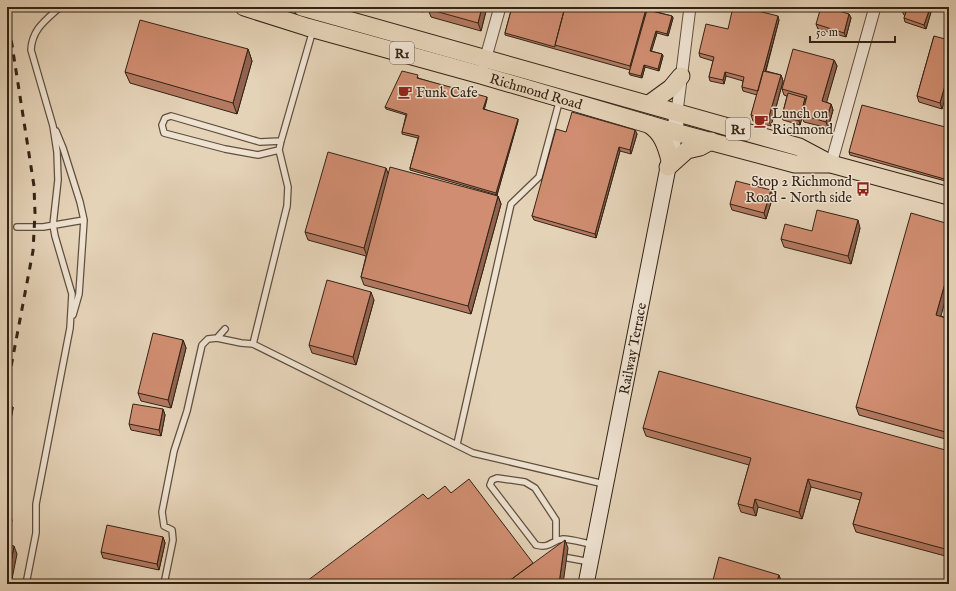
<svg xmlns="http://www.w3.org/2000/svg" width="956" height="591" font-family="'IM FELL English',serif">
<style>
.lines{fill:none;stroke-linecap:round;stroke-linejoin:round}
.service-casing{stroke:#604f3e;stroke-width:8}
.minor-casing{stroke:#604f3e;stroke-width:13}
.secondary-casing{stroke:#332315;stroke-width:17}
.primary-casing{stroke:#332315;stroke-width:19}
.service{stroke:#eee2d1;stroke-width:5.5}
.minor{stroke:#eee2d1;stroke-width:11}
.secondary{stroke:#eee2d1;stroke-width:15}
.primary{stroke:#e5d3b8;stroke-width:17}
.rail{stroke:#332315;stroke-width:3;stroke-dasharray:7 7;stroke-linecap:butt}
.wall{fill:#b37961;stroke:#332315}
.shaded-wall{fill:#92634f;stroke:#332315}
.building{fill:#d08d71;stroke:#332315}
.labels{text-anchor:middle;stroke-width:3;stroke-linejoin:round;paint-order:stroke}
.shield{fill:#eee2d1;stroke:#6b5c4d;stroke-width:1}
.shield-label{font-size:13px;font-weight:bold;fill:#332315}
.street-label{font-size:14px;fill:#332315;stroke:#eee2d1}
.poi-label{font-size:14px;fill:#332315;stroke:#eee2d1;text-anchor:start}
</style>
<rect width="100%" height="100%" fill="#e5d3b8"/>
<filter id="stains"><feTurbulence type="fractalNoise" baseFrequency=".005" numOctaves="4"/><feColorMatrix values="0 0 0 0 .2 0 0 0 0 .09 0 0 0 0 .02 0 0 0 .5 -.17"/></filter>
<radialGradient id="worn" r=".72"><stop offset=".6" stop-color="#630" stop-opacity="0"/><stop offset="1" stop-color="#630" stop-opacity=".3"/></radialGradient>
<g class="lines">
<defs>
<path id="service" d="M313,30L281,141L279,150L288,187L287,206L253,344L473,453L604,484
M56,131L63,148L80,202L84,220L79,294L73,315
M279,150L258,155L225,149L164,133L162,125L165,118L171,116L260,142L281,141
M17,227H43L84,220
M217,338L241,343L253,344
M457,444L511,204L539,177L560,99
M556,541V520L535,488L525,482L497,478L492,480L490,485L536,545C551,549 551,540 563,539C572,539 584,543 594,545
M559,558L563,557L590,562
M26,584L36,533V504L70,328L72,294L55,236L53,225L58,180L57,152L53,126L31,50C32,29 46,20 60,7
M164,584L173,540L172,530L164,526L162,512L174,451L187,411L202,345L208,339L217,338L225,329"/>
<path id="minor" d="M484,64L500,7
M677,112L690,7
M831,164L875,7"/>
<g id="secondary">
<path id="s1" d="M586,584L675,132L677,112"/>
</g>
<g id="primary">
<path id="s2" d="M244,7L307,27L481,75L675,132L795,164H828"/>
<path d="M302,7L799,147L831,164L949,196"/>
<path d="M649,104L671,88L681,76"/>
<path d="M650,125C662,133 666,145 670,160"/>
<path d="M668,167L687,150L700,147L711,141"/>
</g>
</defs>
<!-- service casing -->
<use href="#service" class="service-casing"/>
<!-- minor casing -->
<use href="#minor" class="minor-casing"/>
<!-- secondary casing -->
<use href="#secondary" class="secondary-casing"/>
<!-- primary casing -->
<use href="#primary" class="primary-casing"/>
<!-- service -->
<use href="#service" class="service"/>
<!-- minor -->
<use href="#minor" class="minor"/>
<!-- secondary -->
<use href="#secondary" class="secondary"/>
<!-- primary -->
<use href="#primary" class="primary"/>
<!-- rail -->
<path class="rail" d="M7,13L34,186L35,213L33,251L7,388"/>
</g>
<!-- wall -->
<path class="wall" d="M365,7H373L372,9Z
M406,7H424L423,12Z
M487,7L481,31L431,17L428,9Z
M512,7H662L660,13L672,16L673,18L668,36L657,33L651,51L662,54L663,56L659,71L645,67L642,78L630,75L629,73L630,70L505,35V33Z
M929,7H949V13Z
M902,11L931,12L926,29L905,22L904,18L905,16L904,15Z
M849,14L851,18L846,37L818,29L816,24Z
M779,20L766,71L781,75L783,81L771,126L753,121L751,115L757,95L743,91L742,87L743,81L726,76L724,84L710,81L709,77L713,61L700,57L699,53L728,29Z
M934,36L942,109L919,102L917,96Z
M248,49L252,61L237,114L130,83L125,72Z
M834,60L837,66L826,102L831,104L833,110L828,128L804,122L802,117L800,125L783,120L782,116L787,96L784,95L782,89Z
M418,77V78L487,99L484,109L518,121L497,195L410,170V168L418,138L402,134V132L406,115L386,109L385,107Z
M949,128V182L850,155L849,152Z
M635,130L637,134L631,154L620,151L596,238L534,220L532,216L566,132Z
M386,168L388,175L498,196L501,204L471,314L364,285L361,277L366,256L308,240L305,232Z
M773,196L766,219L732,210L730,204Z
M860,228L851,264L784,247L781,239Z
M374,300L356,365L312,353L309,345Z
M941,316L949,319V440L859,415L856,407Z
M183,340L186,348L171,408L141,401L138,393Z
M163,409L165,415L161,436L131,430L129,424Z
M643,428L949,451V557L856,532L853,524L860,500L811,487L802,519L758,507L756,516L741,512L738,504L749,465L646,436Z
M163,537L165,543L159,570L103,558L101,552Z"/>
<!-- shaded-wall -->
<path class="shaded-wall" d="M421,7H424L423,12Z
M482,7H487L481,31L478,23Z
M658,7H662L659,15L657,9Z
M930,8L931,12L926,29L924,25Z
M646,9L647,14L631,70L630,66Z
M849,14L851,18L846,37L844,33Z
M672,16L673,18L668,36L667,34Z
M778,16L779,20L759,95L758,91Z
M656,31L657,33L651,53L650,51Z
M248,49L252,61L237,114L233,103Z
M662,54L663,56L659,71L658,69Z
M834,60L837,66L825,108L822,101Z
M644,65L645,67L642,78L641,76Z
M949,71V85L942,109L940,103Z
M725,72L726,76L724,84L723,80Z
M781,75L783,81L771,126L768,120Z
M487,97V99L484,111L483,109Z
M805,98L807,102L802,115V117L800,125L799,121Z
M831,104L833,110L828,128L826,122Z
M518,119V121L497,195L496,193Z
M635,130L637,134L631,154L630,150Z
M619,147L620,151L596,238L595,234Z
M386,168L389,176L367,256L364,248Z
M771,190L773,196L766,219L764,213Z
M498,196L501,204L471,314L468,306Z
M858,220L860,228L851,264L848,256Z
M949,269V287L939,323L936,315Z
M371,292L374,300L356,365L353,357Z
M183,340L186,348L171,408L168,400Z
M13,407V409L7,442V436Z
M163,409L165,415L161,436L159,430Z
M808,479L811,487L802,519L799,512Z
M755,499L758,507L756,516L753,508Z
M11,518L12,520L8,542L7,540Z
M163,537L165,543L159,570L157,564Z
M565,540L568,548L563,584H559Z
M14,546L17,554L11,584H7Z
M779,575L782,583L781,584H776Z"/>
<!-- building -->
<path class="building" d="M429,7H482L478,23L428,9Z
M512,7H565L555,45V47L505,33Z
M565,7H637L646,9L630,66L555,45Z
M651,7H658L657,9Z
M733,7H742L778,16L758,91L742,87L744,77L725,72L723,80L709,77L714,57L699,53L706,24L728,29Z
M821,7H826L849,14L844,33L816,24Z
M904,7H926L930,8L924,25L904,18L906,12L902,11Z
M942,7H949V9Z
M647,10L672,16L667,34L656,31L650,51L662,54L658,69L644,65L641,76L629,73Z
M140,20L248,49L233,103L125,72Z
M934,36L949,40V71L940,103L917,96Z
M793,49L834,60L822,101L831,104L826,122L802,115L807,96L782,89Z
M402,71L418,75L417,78L487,97L483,109L518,119L496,193L410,168L419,136L402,132L407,114L385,107Z
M763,71L781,75L768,120L751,115Z
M788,93L805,98L799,121L782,116Z
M862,105L949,128V175L948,180L849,152Z
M572,112L635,130L630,150L619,147L595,234L532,216L556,129L566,132Z
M328,152L386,168L364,248L305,232Z
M390,167L498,196L468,306L361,277Z
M736,181L771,190L764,213L730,204Z
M817,210L858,220L848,256L781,239L785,224L812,231Z
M911,213L949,224V269L936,315L949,319V433L856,407Z
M327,280L371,292L353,357L309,345Z
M153,333L183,340L168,400L138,393Z
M659,371L949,451V550L853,524L862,493L808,479L799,512L755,499L753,508L738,504L751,458L643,428Z
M133,404L163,409L159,430L129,424Z
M7,406L13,407L7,436Z
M469,479L533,563L505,584H303L423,494L428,499L445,486L451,493Z
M7,517L11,518L7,540Z
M107,525L163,537L157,564L101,552Z
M565,540L559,584H505Z
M7,545L14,546L7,583Z
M719,557L779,575L776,584H712Z"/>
<!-- icons -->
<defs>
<symbol id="cafe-bare" viewBox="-9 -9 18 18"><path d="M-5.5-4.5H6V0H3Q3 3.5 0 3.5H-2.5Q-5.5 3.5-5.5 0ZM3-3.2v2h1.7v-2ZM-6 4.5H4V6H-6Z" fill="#8f2418" stroke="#eee2d1" stroke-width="2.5" paint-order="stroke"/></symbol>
<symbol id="bus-bare" viewBox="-9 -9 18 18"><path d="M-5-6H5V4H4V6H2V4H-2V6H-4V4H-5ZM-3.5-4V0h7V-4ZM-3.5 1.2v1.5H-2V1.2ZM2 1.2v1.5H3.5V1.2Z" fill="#8f2418" stroke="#eee2d1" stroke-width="2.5" paint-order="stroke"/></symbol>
</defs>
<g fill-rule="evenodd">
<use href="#cafe-bare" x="395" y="82" width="20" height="20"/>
<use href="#cafe-bare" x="751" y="111" width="20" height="20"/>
<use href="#bus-bare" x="853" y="179" width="20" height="20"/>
</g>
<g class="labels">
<!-- shield labels -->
<g class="shield">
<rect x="390" y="42" width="24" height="22" rx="3"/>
<rect x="726" y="118" width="24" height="22" rx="3"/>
</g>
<g class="shield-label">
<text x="402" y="58">R1</text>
<text x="738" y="134">R1</text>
</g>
<!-- street labels -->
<g class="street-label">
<text dy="5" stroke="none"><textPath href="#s2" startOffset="304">Richmond Road</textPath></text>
<text dy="5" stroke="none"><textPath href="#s1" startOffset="240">Railway Terrace</textPath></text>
</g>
<!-- poi labels -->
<g class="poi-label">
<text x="416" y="97">Funk Cafe</text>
<text x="772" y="118">Lunch on<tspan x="772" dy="16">Richmond</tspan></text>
<text x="852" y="186" text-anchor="end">Stop 2 Richmond<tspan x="852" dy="16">Road - North side</tspan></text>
</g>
</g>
<!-- margin -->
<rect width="956" height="591" fill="none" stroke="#e5d3b8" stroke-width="24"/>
<rect x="8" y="8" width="940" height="575" fill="none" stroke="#332315" stroke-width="2"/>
<rect x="12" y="12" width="932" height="567" fill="none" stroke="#332315"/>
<!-- scale -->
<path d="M810 36v6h85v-6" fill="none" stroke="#332315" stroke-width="2"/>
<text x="816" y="36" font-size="12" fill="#332315" stroke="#eee2d1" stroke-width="3" paint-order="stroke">50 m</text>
<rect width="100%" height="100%" filter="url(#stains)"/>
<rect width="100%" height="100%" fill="url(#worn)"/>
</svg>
